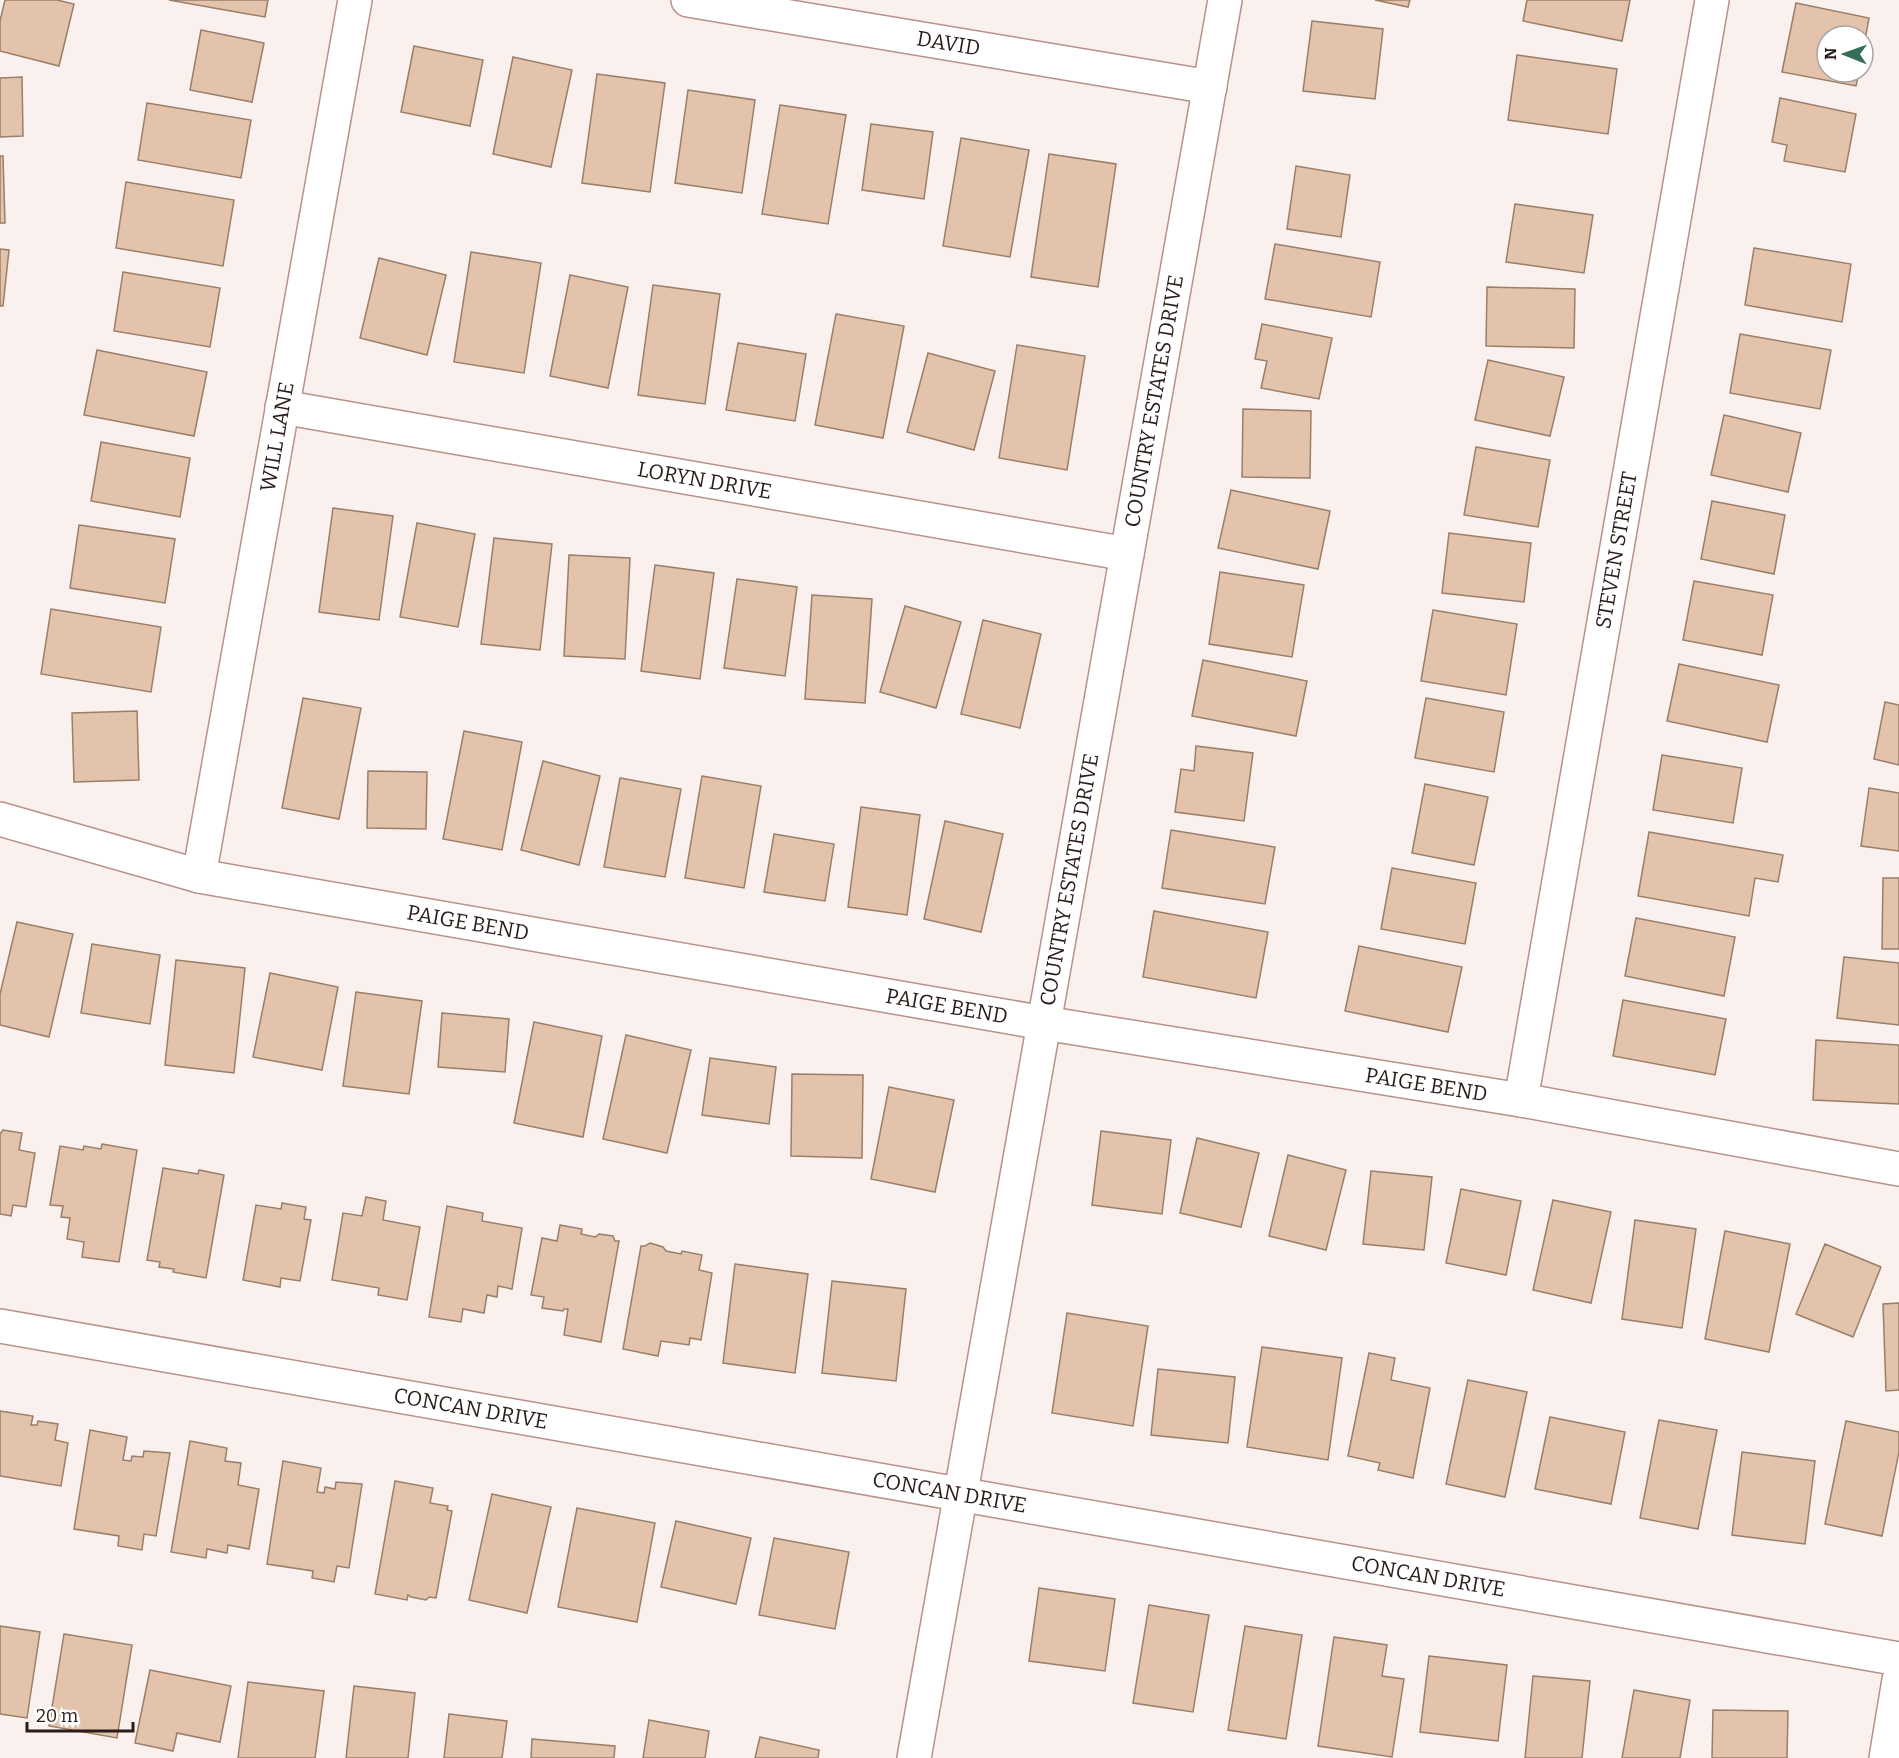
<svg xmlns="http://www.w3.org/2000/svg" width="1899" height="1758" font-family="Bitter,serif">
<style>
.building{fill:#e3c3ac;stroke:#9b7e68;stroke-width:1.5}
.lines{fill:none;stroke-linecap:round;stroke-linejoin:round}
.street-casing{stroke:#b89189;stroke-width:36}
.street{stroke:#fff;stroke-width:33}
.labels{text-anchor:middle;stroke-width:4.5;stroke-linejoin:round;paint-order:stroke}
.street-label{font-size:21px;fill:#2b1c19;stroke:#fff}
</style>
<rect width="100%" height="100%" fill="#faf1ef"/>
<!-- building -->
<path class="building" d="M5,0H57L74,4L59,66L0,51V21Z
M169,0H268L265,17Z
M1375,0H1410L1408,7Z
M1527,0H1630L1622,41L1523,21Z
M1796,3L1869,18L1863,51V36H1827V72H1859L1856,86L1782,72Z
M1312,21L1383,29L1375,99L1303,91Z
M201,30L264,43L252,102L190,90Z
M414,46L483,60L470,126L401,112Z
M1517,55L1617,69L1608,134L1508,120Z
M513,57L572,70L551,167L493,154Z
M597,74L665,83L650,192L582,183Z
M22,77L23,136L0,137V78Z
M688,90L755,100L742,193L675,183Z
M1780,98L1856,114L1845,172L1784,161L1787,145L1772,142Z
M147,103L251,120L241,178L138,160Z
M780,105L846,115L828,224L762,214Z
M871,124L933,132L924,199L862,190Z
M961,138L1029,150L1010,257L943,246Z
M1049,154L1116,164L1098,287L1031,277Z
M0,156H3L5,223H0Z
M1296,166L1350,175L1341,237L1287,229Z
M126,182L234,200L223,266L116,248Z
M1515,204L1593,215L1584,273L1506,262Z
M1275,244L1380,262L1371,317L1265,299Z
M1754,248L1851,264L1842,322L1745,305Z
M0,249L9,250L3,306H0Z
M471,252L541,263L524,373L454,362Z
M379,258L446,275L427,355L360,338Z
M123,272L220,288L210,347L114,331Z
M570,275L628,287L608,388L550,376Z
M653,285L720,294L705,404L638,395Z
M1487,287L1575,289L1574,348L1486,346Z
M836,314L904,326L883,438L815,425Z
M1262,324L1332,338L1319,399L1261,388L1267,361L1255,359Z
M1740,334L1831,350L1820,409L1730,393Z
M738,343L806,354L795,421L726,410Z
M1017,345L1085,356L1067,470L999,458Z
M97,350L207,372L194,436L84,415Z
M928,353L995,371L974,450L907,432Z
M1488,360L1564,377L1550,436L1475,420Z
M1243,409L1311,411L1310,478L1242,477Z
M1724,415L1801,433L1788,492L1711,475Z
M101,442L190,458L180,517L91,501Z
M1476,447L1550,460L1538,527L1464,515Z
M1231,490L1330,511L1318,569L1218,548Z
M1712,501L1785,515L1774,574L1701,559Z
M333,508L393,516L379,620L319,612Z
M417,523L475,534L458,627L400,617Z
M79,525L175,539L165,603L70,588Z
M1449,533L1531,543L1524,602L1442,593Z
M494,538L552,544L540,650L481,644Z
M569,555L630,558L625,659L564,656Z
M655,565L714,573L700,679L641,671Z
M1220,572L1304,585L1292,657L1209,644Z
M737,579L797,587L785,676L724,668Z
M1694,581L1773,595L1762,655L1683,640Z
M812,595L872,599L865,703L805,699Z
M905,606L961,622L936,708L880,692Z
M51,609L161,627L151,692L41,674Z
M1433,610L1517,624L1506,695L1421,681Z
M983,620L1041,634L1020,728L961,714Z
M1203,660L1307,681L1296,736L1192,716Z
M1679,664L1779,685L1767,742L1667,721Z
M303,698L361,708L339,819L282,808Z
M1426,698L1504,712L1494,772L1415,758Z
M1885,702L1899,705V765L1874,759Z
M137,711L139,780L74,782L72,713Z
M464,731L522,742L502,850L443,839Z
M1196,746L1253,753L1244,821L1175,812L1181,769L1194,771Z
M1662,755L1742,768L1733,823L1653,810Z
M543,761L600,776L579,865L521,850Z
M368,771L427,772L426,829L367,828Z
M702,776L761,786L744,888L685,878Z
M620,778L681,789L665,877L604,867Z
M1425,784L1488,797L1474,865L1412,853Z
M1869,788L1899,793V851L1861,846Z
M861,807L920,815L907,915L848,907Z
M945,821L1003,834L981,932L924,919Z
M1171,830L1275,847L1265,904L1162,888Z
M1649,832L1783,855L1778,882L1755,878L1749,916L1638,896Z
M774,834L834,844L825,901L764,892Z
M1392,868L1476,883L1465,944L1381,929Z
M1883,878H1899V949H1882Z
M1154,911L1268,932L1256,998L1143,977Z
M1636,918L1735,937L1724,996L1625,976Z
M17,922L73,934L49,1037L0,1025V994Z
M92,944L160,955L150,1024L81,1013Z
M1359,946L1462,967L1448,1032L1345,1011Z
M1844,957L1899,963V1025L1837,1018Z
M176,960L245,968L234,1073L165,1065Z
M270,973L338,987L322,1070L253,1057Z
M356,992L422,1001L409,1094L343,1086Z
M1623,1000L1726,1019L1715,1075L1613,1056Z
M442,1013L509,1019L505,1072L438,1067Z
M534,1022L602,1036L583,1137L514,1123Z
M626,1035L691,1050L667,1153L603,1139Z
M1816,1040L1899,1045V1104L1813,1100Z
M710,1058L776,1067L769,1124L702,1115Z
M792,1074L863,1075L862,1158L791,1156Z
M889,1087L954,1100L935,1192L871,1179Z
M3,1130L22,1133L19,1150L35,1153L26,1207L13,1205L11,1216L0,1214V1134Z
M1101,1131L1171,1140L1162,1214L1092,1205Z
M1197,1138L1259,1153L1241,1227L1180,1213Z
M102,1144L137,1150L119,1262L82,1257L84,1242L67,1239L70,1218L61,1217L63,1206L50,1205L60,1146L83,1150L84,1146L101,1149Z
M1288,1155L1346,1170L1326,1250L1269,1236Z
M163,1168L198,1174L199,1170L224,1175L206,1278L173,1272L174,1269L159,1267L160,1262L147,1260Z
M1371,1171L1432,1177L1424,1250L1363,1244Z
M1461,1189L1521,1201L1506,1275L1446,1263Z
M366,1197L386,1201L383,1220L420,1227L407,1300L378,1295L379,1288L332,1280L343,1213L362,1216Z
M1553,1200L1611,1212L1591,1303L1533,1290Z
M282,1203L306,1207L304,1219L311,1220L300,1281L281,1278L280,1287L243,1280L256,1205L281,1209Z
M447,1206L483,1213L482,1221L522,1228L512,1289L498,1286L497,1297L487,1295L484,1313L463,1309L461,1322L429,1317Z
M1635,1220L1696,1229L1682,1328L1622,1319Z
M560,1225L582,1229L581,1234L595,1237L599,1234L613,1236L615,1241H619L601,1342L564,1335L568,1309H564L563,1311L542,1308L544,1297L531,1295L542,1238L557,1241Z
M1725,1231L1790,1244L1769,1352L1705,1339Z
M650,1243L663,1247L666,1251L681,1254L682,1251L702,1255L699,1270L712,1273L701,1340L690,1338L689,1345L661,1341L658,1356L623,1349L641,1246H645Z
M1825,1244L1881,1267L1853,1337L1796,1314Z
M735,1264L808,1274L795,1373L723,1363Z
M832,1281L906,1289L896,1381L822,1373Z
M1899,1303V1390L1886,1391L1883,1304Z
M1067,1313L1148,1326L1133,1426L1052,1413Z
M1262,1347L1342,1358L1328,1460L1247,1447Z
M1369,1353L1395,1358L1391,1380L1430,1388L1413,1478L1378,1470L1380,1463L1348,1456Z
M1158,1369L1235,1377L1228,1443L1151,1435Z
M1468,1380L1527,1392L1505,1497L1446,1484Z
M0,1411L33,1416L31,1425H37L38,1421L58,1424L55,1440L68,1443L61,1486L0,1476Z
M1550,1417L1625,1432L1611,1504L1535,1489Z
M1659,1420L1717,1430L1698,1529L1640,1518Z
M1846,1421L1899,1432V1452L1882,1536L1825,1524Z
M90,1430L127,1437L123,1460L131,1461L132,1456L143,1457L144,1451L170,1453L156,1536L144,1534L142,1550L118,1546L119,1536L74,1529Z
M190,1441L227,1448L225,1461L241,1463L238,1485L259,1489L249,1549L228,1545L227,1553L207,1549L206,1558L171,1552Z
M1742,1452L1815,1461L1805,1544L1732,1535Z
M283,1461L321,1468L317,1492L324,1493L325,1487L335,1489L336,1482L362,1484L349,1568L337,1566L334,1582L312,1578L313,1571L267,1564Z
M395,1481L433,1488L430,1503L448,1506L447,1510L452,1511L436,1598L429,1597L426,1600L411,1597L408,1595L407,1600L375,1594Z
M492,1494L551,1507L527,1613L469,1600Z
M577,1508L655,1523L637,1622L558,1607Z
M676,1521L751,1538L736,1604L661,1587Z
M774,1538L849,1552L835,1629L759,1615Z
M1039,1588L1115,1599L1105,1671L1029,1661Z
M1149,1605L1209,1615L1193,1712L1133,1703Z
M0,1626L40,1632L27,1718L0,1714Z
M1245,1626L1302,1635L1286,1739L1228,1730Z
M64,1634L132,1645L117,1738L49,1726Z
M1334,1637L1387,1645L1382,1676L1404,1679L1392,1757L1318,1746Z
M1429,1656L1507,1665L1498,1741L1420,1732Z
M150,1670L231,1686L220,1742L177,1733L173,1751L135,1743Z
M1533,1676L1590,1681L1582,1758H1525Z
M248,1682L324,1691L315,1758H238Z
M354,1686L415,1693L408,1758H346Z
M1634,1690L1690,1700L1680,1758H1622Z
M1713,1710L1788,1711L1787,1758H1712Z
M449,1714L507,1721L502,1758H444Z
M649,1720L709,1731L705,1758H643Z
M760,1737L819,1750L818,1758H755Z
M532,1739L615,1746L614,1758H531Z"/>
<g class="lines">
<defs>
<g id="street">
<path id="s1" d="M688,0L1210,87"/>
<path id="s2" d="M282,407L1127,554"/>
<path id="s3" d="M0,819L199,876L1044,1023L1521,1100L1899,1169"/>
<path id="s4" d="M199,876L355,0"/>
<path id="s5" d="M1521,1100L1712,0"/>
<path id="s6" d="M0,1326L1899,1659"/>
<path id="s7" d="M914,1758L1225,0"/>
<path d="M1886,1758L1899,1680"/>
</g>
</defs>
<!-- street casing -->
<use href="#street" class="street-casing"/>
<!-- street -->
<use href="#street" class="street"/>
</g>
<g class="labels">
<!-- street labels -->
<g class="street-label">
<text dy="7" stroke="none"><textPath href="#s1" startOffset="264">DAVID</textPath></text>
<text dy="7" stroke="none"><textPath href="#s7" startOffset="1378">COUNTRY ESTATES DRIVE</textPath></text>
<text dy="7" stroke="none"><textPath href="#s4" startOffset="446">WILL LANE</textPath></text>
<text dy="7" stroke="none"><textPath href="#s2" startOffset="429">LORYN DRIVE</textPath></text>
<text dy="7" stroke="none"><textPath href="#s5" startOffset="558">STEVEN STREET</textPath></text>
<text dy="7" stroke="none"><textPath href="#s7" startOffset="892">COUNTRY ESTATES DRIVE</textPath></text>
<text dy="7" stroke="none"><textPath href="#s3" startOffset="480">PAIGE BEND</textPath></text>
<text dy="7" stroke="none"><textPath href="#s3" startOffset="966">PAIGE BEND</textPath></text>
<text dy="7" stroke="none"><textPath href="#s3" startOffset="1452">PAIGE BEND</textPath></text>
<text dy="7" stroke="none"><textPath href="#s6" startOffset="478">CONCAN DRIVE</textPath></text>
<text dy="7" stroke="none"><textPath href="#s6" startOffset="964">CONCAN DRIVE</textPath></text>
<text dy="7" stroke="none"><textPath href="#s6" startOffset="1450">CONCAN DRIVE</textPath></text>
</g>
</g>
<!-- north arrow -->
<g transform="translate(1845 54) rotate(271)"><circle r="28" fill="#ffffff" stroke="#aaa4a3" stroke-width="1.5"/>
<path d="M0-4.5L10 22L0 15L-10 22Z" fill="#356f58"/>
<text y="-9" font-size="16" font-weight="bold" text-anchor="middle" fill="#2b1c19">N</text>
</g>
<!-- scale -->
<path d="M27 1722v9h106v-9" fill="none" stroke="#2b1c19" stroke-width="3"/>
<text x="36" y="1722" font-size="18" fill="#2b1c19" stroke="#ffffff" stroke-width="4.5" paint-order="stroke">20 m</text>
</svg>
